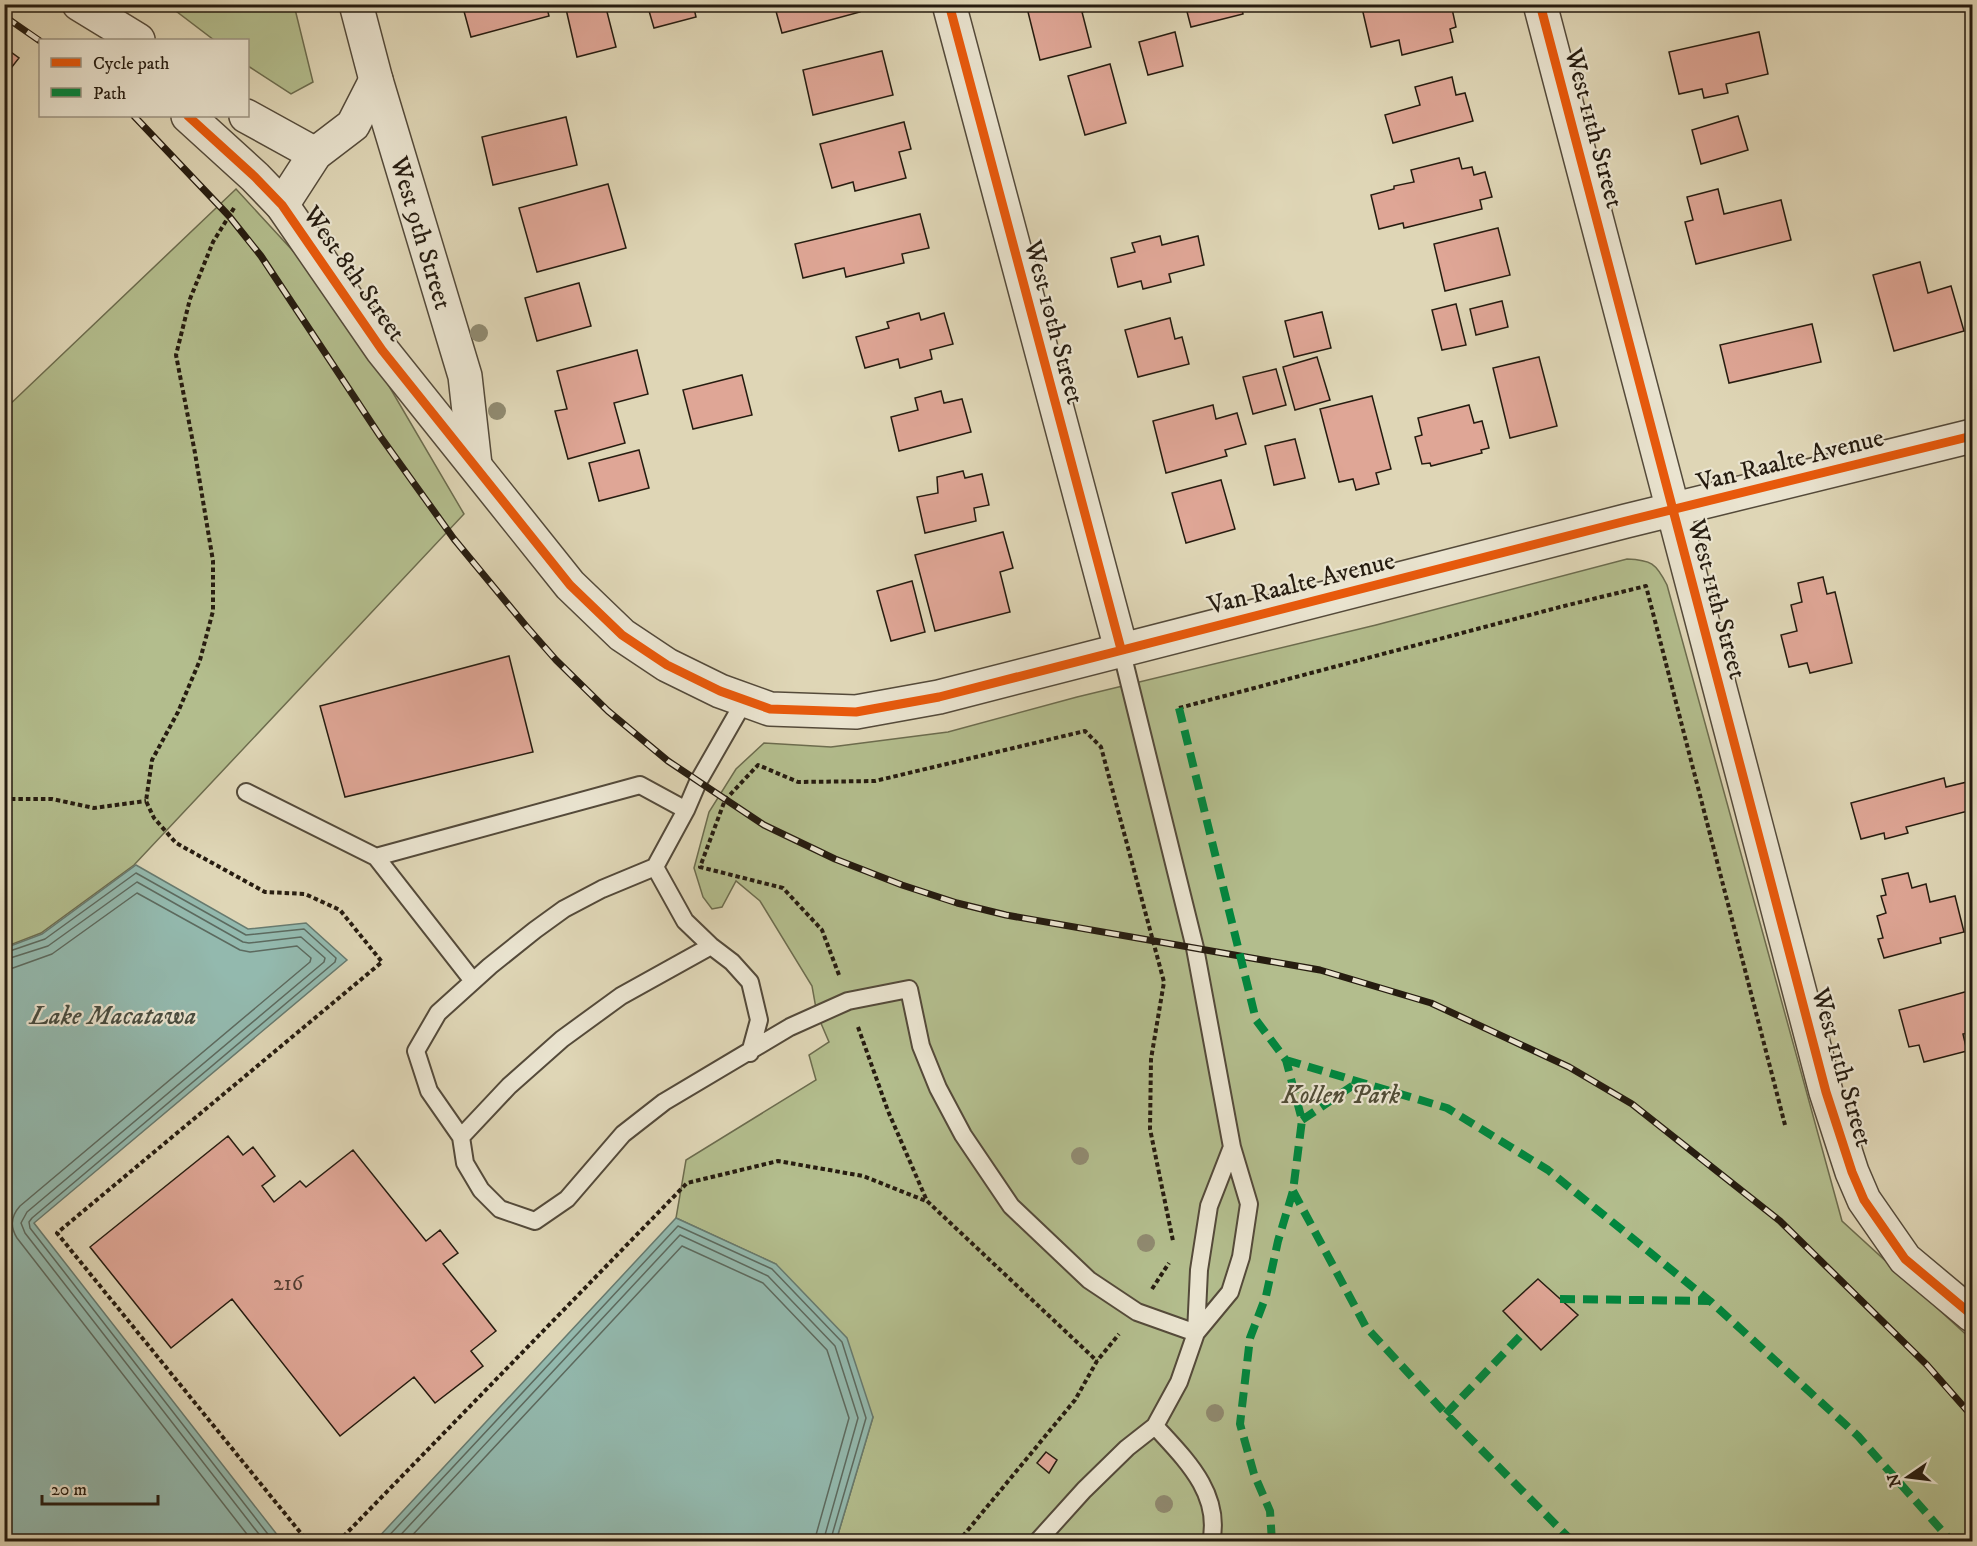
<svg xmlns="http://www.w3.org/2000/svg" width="1977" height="1546" font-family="'IM FELL DW Pica',serif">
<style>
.green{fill:#b3bd8d;stroke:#6c6c4e;stroke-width:1.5}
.water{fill:#93b9ae;stroke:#677a6f;stroke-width:1.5}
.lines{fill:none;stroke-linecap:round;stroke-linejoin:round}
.shore{stroke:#5c6a5f;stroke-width:1.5}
.building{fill:#dfa696;stroke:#261c10;stroke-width:1.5}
.service-casing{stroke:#544a3a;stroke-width:20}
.minor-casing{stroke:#544a3a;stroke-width:36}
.tertiary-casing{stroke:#544a3a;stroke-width:36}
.path{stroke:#261c10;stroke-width:4;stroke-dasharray:4.5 3;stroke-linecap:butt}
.service{stroke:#eae4d0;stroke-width:16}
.minor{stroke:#eae4d0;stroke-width:33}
.tertiary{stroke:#eae4d0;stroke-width:33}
.rail-casing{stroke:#261c10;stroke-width:7}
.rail{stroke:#eae4d0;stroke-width:4.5;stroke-dasharray:14;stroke-linecap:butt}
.quiet{stroke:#00873e;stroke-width:8;stroke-dasharray:15 8;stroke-linecap:butt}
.cycleway-casing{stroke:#eae4d0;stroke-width:13}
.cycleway{stroke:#e8590c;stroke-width:9}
.tree{fill:#908a70}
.labels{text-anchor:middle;stroke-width:4.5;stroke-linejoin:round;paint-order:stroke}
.number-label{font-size:22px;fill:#543e32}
.street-label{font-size:26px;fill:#261c10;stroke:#eae4d0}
.park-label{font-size:26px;font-style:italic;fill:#504c36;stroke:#eae4d0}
.water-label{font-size:27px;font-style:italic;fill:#474b3f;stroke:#eae4d0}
</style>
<rect width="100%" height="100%" fill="#dfd6b6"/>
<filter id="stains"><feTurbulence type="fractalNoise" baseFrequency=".00333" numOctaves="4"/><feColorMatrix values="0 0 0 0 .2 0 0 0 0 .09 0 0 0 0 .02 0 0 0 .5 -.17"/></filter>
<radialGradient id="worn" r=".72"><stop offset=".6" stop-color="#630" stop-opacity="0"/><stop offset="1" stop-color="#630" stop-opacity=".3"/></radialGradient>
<!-- green -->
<path class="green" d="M168,5H294L313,82L291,94L248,66V40H214Z
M236,189L305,264L386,381L464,514L134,865L41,933L5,947V409Z
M1627,559C1651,560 1656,563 1667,585L1842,1221L1972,1340V1541H836L873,1417L776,1264L676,1218L686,1160L816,1080L809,1055L829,1042L817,1014L812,986L760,901L736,881L722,907L712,909L703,897L694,868L709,812L736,769L764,743L831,747L948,732L1077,697L1376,625Z"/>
<!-- water -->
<path class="water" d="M136,865L248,929L306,923L347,960L34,1223L282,1541H5V948L42,934Z
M676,1218L776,1264L847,1338L873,1417L836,1541H375Z"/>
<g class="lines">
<!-- shore -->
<path class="shore" d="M4,953L45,939L136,873L246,935L304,929L336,958L335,962L32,1218L29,1222L30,1228L274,1542
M4,960L48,946L137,882L243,942L249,943L301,937L325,958L324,962L27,1212L21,1223L25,1233L265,1542
M4,969L13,968L52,954L137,893L240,950L250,952L297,946L311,958L310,962L20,1206C11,1216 10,1227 17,1238L253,1542
M383,1542L678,1226L772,1269L842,1342L866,1418L830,1542
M394,1542L680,1235L768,1276L835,1346L858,1418L823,1542
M406,1542L682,1246L763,1283L827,1350L849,1418L814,1542"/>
</g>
<!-- building -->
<path class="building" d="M462,4H546L549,16L471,37Z
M587,4H605L616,47L577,57L566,9Z
M647,4H693L696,17L654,28Z
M774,4H859L860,12L782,33Z
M1026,4H1114L1082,12L1091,47L1040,60Z
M1185,4H1241L1243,14L1191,27Z
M1377,4H1451L1456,27L1450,29L1453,42L1402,55L1399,40L1371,47L1362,8Z
M1175,32L1183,66L1148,75L1139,42Z
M1759,32L1768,74L1726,84L1728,93L1704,98L1702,89L1679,94L1669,52Z
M4,47L19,58L4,77Z
M882,51L893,95L813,115L803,70Z
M1110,64L1126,123L1085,135L1068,76Z
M1452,77L1456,95L1465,93L1473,121L1393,143L1385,115L1420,105L1415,87Z
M1738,116L1748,150L1701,164L1692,130Z
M566,117L577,165L493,185L482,137Z
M904,122L911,149L899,152L906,178L855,191L853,182L832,188L820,144Z
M1459,158L1462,169L1472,167L1474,175L1485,172L1492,197L1480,200L1482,209L1404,228L1403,223L1379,229L1371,195L1394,189V186L1414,182L1411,170Z
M608,184L626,248L537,272L519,208Z
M1718,189L1724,214L1781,200L1791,240L1696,264L1685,222L1693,220L1687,197Z
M920,214L929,248L902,254L904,263L846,277L844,268L803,278L795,244Z
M1498,228L1510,275L1445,291L1434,244Z
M1160,236L1162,245L1198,236L1204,265L1169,274L1171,282L1143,289L1141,281L1118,287L1111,258L1135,252L1132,243Z
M1920,262L1928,293L1951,286L1964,331L1894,351L1873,275Z
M579,283L591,326L537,341L525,298Z
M1502,301L1508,327L1476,335L1470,309Z
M1456,304L1466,345L1442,350L1432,310Z
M1322,312L1331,348L1294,357L1285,321Z
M919,313L921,320L944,313L953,344L930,350L932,359L900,368L898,359L865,368L856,337L889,328L887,322Z
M1170,318L1175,339L1182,337L1189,364L1138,377L1125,330Z
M1812,324L1821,362L1729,383L1720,345Z
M637,350L648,394L614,403L625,443L568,459L555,411L567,409L557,371Z
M1317,357L1330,400L1295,410L1283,367Z
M1539,357L1557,426L1510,438L1493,368Z
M1276,369L1286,405L1253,414L1243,377Z
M742,375L752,415L693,429L683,390Z
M941,391L944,403L962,399L971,432L899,451L891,417L918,410L915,398Z
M1372,396L1391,469L1376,473L1379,484L1356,490L1353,479L1339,482L1320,409Z
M1213,405L1216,419L1237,413L1246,444L1225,450L1227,456L1166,473L1153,421Z
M1469,405L1474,423L1482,421L1489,448L1481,450L1482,453L1431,466L1430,463L1422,464L1415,437L1422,435L1418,418Z
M1295,439L1305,478L1274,485L1265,446Z
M639,450L649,488L599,501L589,463Z
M963,471L965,478L982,474L989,505L974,508L976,521L925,533L917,497L938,493L937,477Z
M1221,480L1235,529L1186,543L1172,493Z
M1003,532L1013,568L1000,572L1010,612L935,631L915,555Z
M1823,577L1827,594L1835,592L1852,663L1810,673L1807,663L1789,667L1781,635L1797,631L1791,605L1802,602L1798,583Z
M912,581L925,632L891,641L877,591Z
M509,656L533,752L345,797L320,706Z
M1944,778L1946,787L1967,782L1972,810L1906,827L1908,833L1885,839L1884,833L1861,839L1851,803Z
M1908,873L1912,888L1926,884L1930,902L1955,896L1964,932L1940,938L1941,943L1884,958L1878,939L1883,938L1877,916L1886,913L1881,896L1886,895L1882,879Z
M1972,990V1032L1963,1034L1967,1051L1924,1062L1919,1045L1909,1047L1899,1010Z
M228,1136L243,1155L253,1147L275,1176L262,1186L274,1202L300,1181L306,1187L353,1150L426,1241L440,1230L458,1253L443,1264L496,1331L471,1351L483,1366L435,1403L414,1377L340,1436L232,1299L171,1348L90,1247Z
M1538,1279L1578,1315L1541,1350L1503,1311Z
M1046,1452L1057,1460L1049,1473L1037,1463Z"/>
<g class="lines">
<defs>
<path id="service" d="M1121,649L1195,948L1232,1147L1249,1204L1241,1257L1230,1292L1196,1333
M745,700L698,782L686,810L655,867L602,889L564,909L535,930L490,966L438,1013L416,1051L429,1091L461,1137L465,1163L481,1190L500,1209L535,1221L567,1199L623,1134L664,1102L790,1027L848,1001L909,989L921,1046L938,1088L963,1135L1011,1206L1089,1280L1137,1312L1196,1333
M246,792L376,857L640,785L686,810
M376,857L473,981
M655,867L685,921L711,946L732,962L750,982L759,1020L750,1053
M461,1137L509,1086L562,1039L621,996L711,946
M1155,1426C1184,1458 1222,1493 1211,1542
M1037,1542L1084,1490L1127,1448L1155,1426L1179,1382L1196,1333L1199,1270L1209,1206L1232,1147"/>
<path id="minor" d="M1540,4L1826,1092L1852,1172L1864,1200L1905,1259L1972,1315"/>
<g id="tertiary">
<path d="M79,4L138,40"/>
<path id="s1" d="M356,4L376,80L465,376L475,465"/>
<path d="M949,4L1121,649"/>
<path d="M188,116L255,177L282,205L382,350L570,585L622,635L667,665L720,691L770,709L856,712L939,697L1626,521L1972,436"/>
<path d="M246,116L315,154"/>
<path d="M282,205L315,154L353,125L376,80"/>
</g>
</defs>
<!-- service casing -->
<use href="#service" class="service-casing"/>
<!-- minor casing -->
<use href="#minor" class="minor-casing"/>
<!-- tertiary casing -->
<use href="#tertiary" class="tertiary-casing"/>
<!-- path -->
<path class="path" d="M234,208L213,242L190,299L176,355L195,453L213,561V611L200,660L178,712L152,760L146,801L154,818L176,843L265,892L305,894L340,910L382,962L57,1233L308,1542
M1179,708L1560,607L1646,586L1785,1125
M4,801L7,799H52L94,808L146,801
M839,975L822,930L783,888L700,867L725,800L758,765L798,782L875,781L1085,731L1101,747L1164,982L1151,1059L1150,1129L1173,1241
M858,1027L888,1111L927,1201L1097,1361
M1152,1289L1169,1263
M338,1542L687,1183L778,1161L863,1176L926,1201
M958,1542L1075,1400L1097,1361L1119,1334"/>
<!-- service -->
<use href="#service" class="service"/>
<!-- minor -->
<use href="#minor" class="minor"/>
<!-- tertiary -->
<use href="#tertiary" class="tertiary"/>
<defs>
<path id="rail" d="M4,16L40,41
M134,116L229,216L261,256L380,436L454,539L526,626L556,660L608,711L668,761L764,825L835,859L902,885L957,903L1006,915L1320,970L1431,1003L1569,1067L1632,1104L1780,1221L1927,1365L1972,1416"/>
</defs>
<!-- rail casing -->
<use href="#rail" class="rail-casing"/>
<!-- rail -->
<use href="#rail" class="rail"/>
<!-- quiet -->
<path class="quiet" d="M1179,708L1256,1020L1286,1060L1302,1120L1293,1191L1278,1241L1266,1296L1250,1338L1240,1424L1254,1474L1270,1511L1272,1542
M1286,1060L1447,1108L1548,1170L1710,1301L1858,1436L1952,1542
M1302,1120L1358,1082
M1293,1191L1366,1327L1446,1414L1573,1542
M1560,1299L1710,1301
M1446,1414L1524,1332"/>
<defs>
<path id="cycleway" d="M949,4L1121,649
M1540,4L1826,1092L1852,1172L1864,1200L1905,1259L1972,1315
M188,116L255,177L282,205L382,350L570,585L622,635L667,665L720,691L770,709L856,712L939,697L1626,521L1972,436"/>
</defs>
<!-- cycleway casing -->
<use href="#cycleway" class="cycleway-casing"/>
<!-- cycleway -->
<use href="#cycleway" class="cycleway"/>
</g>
<!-- trees -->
<g class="tree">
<circle cx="479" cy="333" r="9"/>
<circle cx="497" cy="411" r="9"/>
<circle cx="1080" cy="1156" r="9"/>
<circle cx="1146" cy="1243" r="9"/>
<circle cx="1215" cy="1413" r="9"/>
<circle cx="1164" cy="1504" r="9"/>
</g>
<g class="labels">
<!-- number labels -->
<g class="number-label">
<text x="288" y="1290">216</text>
</g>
<!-- street labels -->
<g class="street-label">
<text transform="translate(1595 128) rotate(75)" y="9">West 11th Street</text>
<text dy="9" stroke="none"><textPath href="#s1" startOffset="238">West 9th Street</textPath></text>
<text transform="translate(355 273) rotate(55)" y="9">West 8th Street</text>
<text transform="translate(1055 322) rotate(75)" y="9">West 10th Street</text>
<text transform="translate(1790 459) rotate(-14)" y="9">Van Raalte Avenue</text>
<text transform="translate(1301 582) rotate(-14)" y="9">Van Raalte Avenue</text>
<text transform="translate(1718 599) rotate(75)" y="9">West 11th Street</text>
<text transform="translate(1843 1067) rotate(74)" y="9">West 11th Street</text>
</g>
<!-- park labels -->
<g class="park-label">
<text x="1341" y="1103">Kollen Park</text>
</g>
<!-- water labels -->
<g class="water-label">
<text x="113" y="1024">Lake Macatawa</text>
</g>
</g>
<!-- margin -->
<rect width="1977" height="1546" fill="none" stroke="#dfd6b6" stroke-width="24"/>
<rect x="6" y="6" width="1965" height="1534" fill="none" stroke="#261c10" stroke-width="3"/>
<rect x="12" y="12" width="1953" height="1522" fill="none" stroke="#261c10" stroke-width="1.5"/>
<!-- legend -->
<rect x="39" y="39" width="210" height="78" fill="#eae4d0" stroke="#9c9483" stroke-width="1.5"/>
<rect x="51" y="58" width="30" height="9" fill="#e8590c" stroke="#9c9483" stroke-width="1.5"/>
<text x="93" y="69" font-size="18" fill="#261c10">Cycle path</text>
<rect x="51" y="88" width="30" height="9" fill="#00873e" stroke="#9c9483" stroke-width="1.5"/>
<text x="93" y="99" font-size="18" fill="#261c10">Path</text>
<!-- north arrow -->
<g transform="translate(1908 1477) rotate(256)" stroke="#eae4d0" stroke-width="4.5" paint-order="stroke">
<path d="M0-4.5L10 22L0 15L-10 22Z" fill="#261c10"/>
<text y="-9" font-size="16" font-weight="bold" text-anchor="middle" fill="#261c10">N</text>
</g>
<!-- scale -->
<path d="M42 1495v9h116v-9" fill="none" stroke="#261c10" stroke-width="3"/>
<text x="51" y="1495" font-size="18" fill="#261c10" stroke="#eae4d0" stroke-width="4.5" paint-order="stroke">20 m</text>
<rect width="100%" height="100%" filter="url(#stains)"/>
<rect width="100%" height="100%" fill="url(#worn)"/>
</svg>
